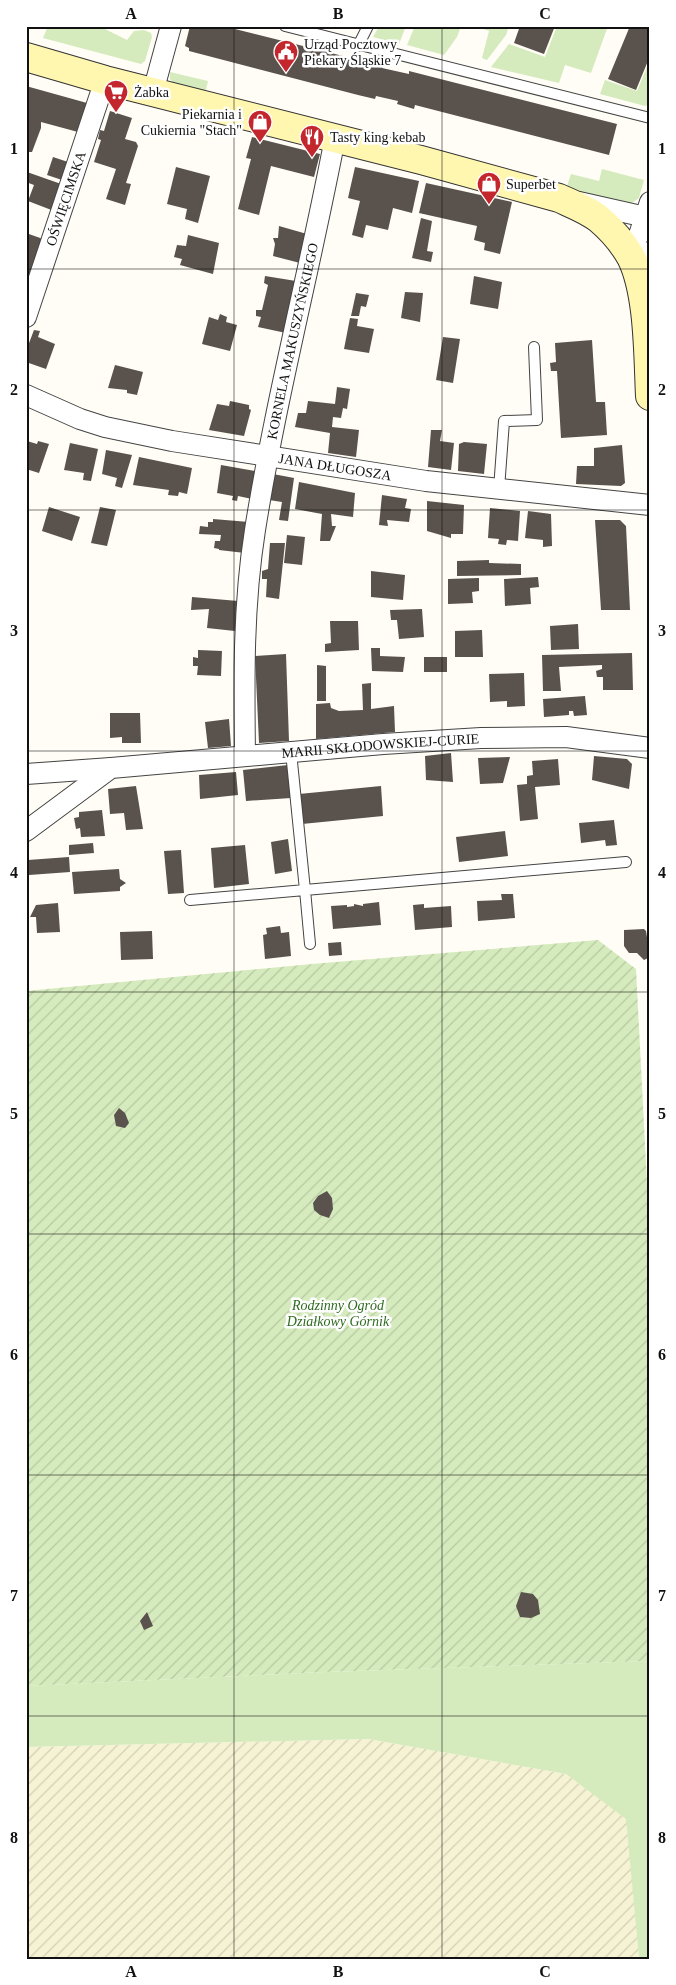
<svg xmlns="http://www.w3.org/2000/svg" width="676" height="1985" font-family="Georgia,serif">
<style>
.farmland{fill:url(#farmland-furrows)}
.grass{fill:#d5ebbd}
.garden{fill:url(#garden-furrows)}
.building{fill:#5a524d}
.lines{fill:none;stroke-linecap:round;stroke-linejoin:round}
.lane-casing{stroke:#444;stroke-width:12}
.street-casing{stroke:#444;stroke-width:22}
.secondary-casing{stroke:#333;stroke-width:30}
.lane{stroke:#fff;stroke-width:10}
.street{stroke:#fff;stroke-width:20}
.secondary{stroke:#fff6b0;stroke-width:28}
.grid{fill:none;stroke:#111;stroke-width:1;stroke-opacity:0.55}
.labels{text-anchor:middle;stroke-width:5;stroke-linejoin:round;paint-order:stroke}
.poi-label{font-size:14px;fill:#111;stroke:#fff;text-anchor:start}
.street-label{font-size:14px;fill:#111;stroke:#fff}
.park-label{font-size:14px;font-style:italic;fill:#2f6b1f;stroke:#fff}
.neatline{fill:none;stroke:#111;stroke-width:2}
.grid-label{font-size:16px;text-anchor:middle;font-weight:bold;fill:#111}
</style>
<defs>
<pattern id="farmland-furrows" width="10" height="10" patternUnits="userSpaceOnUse" patternTransform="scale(1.25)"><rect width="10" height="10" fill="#f6f3d4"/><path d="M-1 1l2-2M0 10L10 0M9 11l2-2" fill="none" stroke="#d2cfb5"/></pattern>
<pattern id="garden-furrows" width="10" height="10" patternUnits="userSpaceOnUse" patternTransform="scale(1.25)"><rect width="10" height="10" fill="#d5ebbd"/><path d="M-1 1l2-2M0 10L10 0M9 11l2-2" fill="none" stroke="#b6c8a1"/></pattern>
</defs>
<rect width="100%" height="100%" fill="#fffdf5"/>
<!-- farmland -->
<path class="farmland" d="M368,1739L566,1774L627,1819L639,1959H26V1747Z"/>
<!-- grass -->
<path class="grass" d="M48,26H99L127,40L134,31L144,30L151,33L152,37L145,61L141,64L43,38Z
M379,26H406L399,44L373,37Z
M415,26H461L457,37L444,55L407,45Z
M475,26H509L506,35L487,60L482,58L489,31Z
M557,26H608L591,73L565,65L559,83L491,67L509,44L545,57Z
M650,60V104L645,106L600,94L605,80L637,91Z
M170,72L208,81L205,94L175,85L170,79Z
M602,169L644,180L639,198L629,205L566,189L571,174L599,181Z
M650,1661V1959H639L626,1819L566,1774L368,1739L26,1747V1686L325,1672Z"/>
<!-- garden -->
<path class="garden" d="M598,940L636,969L650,1242V1661L325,1672L26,1686V991L312,964Z"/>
<!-- building -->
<path class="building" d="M190,26H223L383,66L382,68L409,74V71L617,124L609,155L415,105L414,109L397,104L398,101L376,96L375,99L358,95L189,51V48L185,46Z
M520,26H555L544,54L514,43Z
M630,26H650V56L636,90L608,79Z
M26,86L87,103L78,132L41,122V128L32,152H26Z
M110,111L132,118L125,139L136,142L138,146L126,183L131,184L125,205L106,199L116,169L94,162L101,140L98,139L100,130L104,131Z
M252,137L320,154L314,177L271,166L259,215L238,209L251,159L246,158Z
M53,157L71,163L65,181L47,175Z
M176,167L210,176L198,223L185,219L187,209L167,204Z
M355,167L419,181L412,213L393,208L388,230L366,225L363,238L352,235L360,201L348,198Z
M27,172L64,185L54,211L28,201L34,185L26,182Z
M426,183L512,202L500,254L484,250L485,243L474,240L477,226L419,213Z
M421,218L432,221L427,251L433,252L431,262L412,258Z
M279,226L307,234L300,263L273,256L275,244L273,238H278Z
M26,233L43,239L29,281L26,280Z
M188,235L219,243L213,274L180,265L182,259L174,257L177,245L186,246Z
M265,276L296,281L286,333L258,327L261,317L256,316V310H262L268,285L264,283Z
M474,276L502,282L498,309L470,304Z
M405,292L423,293L420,322L401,318Z
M356,293L369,295L366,307L361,306L359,316H351Z
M220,314L227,317L226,322L237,325L230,351L202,344L209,317L218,320Z
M350,318L358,319L357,326L374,329L369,353L344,349Z
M34,330L40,331L38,337L55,344L46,369L26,362V351Z
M443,337L460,339L453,383L436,380Z
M592,340L596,402H605L607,435L561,438L557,371H551L550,363L556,362L555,343Z
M115,365L143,372L137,395L127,393V390L108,388Z
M337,387L350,389L347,409L343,408L341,418L333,417L332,427L359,430L356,457L328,453L330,433L295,427L298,413H306L308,401L335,404Z
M230,401L249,405V409L251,410L244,436L209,430L217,404L229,406Z
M431,430H442L440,441L454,443L451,470L428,467Z
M27,441L37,444L38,441L49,444L39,473L26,469Z
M464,442L487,444L484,474L458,471L459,444Z
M70,443L98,449L91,481L83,480L84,473L64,470Z
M622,445L625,483L621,486L576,484L577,466H594V448Z
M106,450L132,455L122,488L115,486L117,478L102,474Z
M139,457L192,468L187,494L179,492L178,496L168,495L169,490L133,485Z
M221,465L255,471L252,499L238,496L237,501L232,500L233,496L217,493Z
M273,474L294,478L288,521L279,520L282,502L269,500Z
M299,482L355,493L353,517L331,514L332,526H336L330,541H320L322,514L295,509Z
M382,495L407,499L405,508L411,509L409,522L387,520L388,526L379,525Z
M427,501L464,505L463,534H451V538L427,531Z
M49,507L80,517L72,541L42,531Z
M100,507L116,510L107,546L91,543Z
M490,508L520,511L518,541L507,540L506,545L498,544L499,539L488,538Z
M528,511L551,514L552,546L543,547V540L525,538Z
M213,519L249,522L245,553L219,550V549L214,548L215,541H220L221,535L199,534L200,526L208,527V522H213Z
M595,520H620L626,526L630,610H601Z
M287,535L305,537L302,565L284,563Z
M270,543H285L279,599L266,597L267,579H262V571L268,569Z
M489,560V563L521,564V575L457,576V561Z
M371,571L405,575L403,600L371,597Z
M538,577L539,587L530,588L531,604L505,606L504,579Z
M479,578V591L472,592L473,603L448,604V579Z
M192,597L238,601L235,631L207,628L209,609L191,610Z
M422,609L424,637L399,639L397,620H391L390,610Z
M330,621H358L359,650L325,652V644L331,643Z
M578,624L579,649L551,650L550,626Z
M482,630L483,657H455V631Z
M371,648H380V656L405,657L403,672L372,671Z
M198,650L222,651L221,676L197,675L198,666H193V657L198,658Z
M632,653L633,690H603V677H597L596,671L602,669V665L559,667L561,691H543L542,655Z
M286,654L289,741L259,743L255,656Z
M424,657H447V672H424Z
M317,665L326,666V701H317Z
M524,673L525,706L507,707V701L490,702L489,674Z
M371,683V709L394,706L395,732L316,739V704L330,703L331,708L339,711L363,710L362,684Z
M585,696L587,715L574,716L573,711H569V715L544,717L543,699Z
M110,713H140L141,743H122V737L110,738Z
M229,719L231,746L208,748L205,722Z
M451,753L453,782L426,780L425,756Z
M594,756L627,759L632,764L629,789L592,780Z
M510,757L503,783L480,784L478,758Z
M558,759L560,785L535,787L538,819L520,821L517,785L527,784V776L533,775L532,761Z
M288,765L291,798L246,801L243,770Z
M236,772L238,795L200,799L199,775Z
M136,786L143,829L126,830L124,813L110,814L108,789Z
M381,786L383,816L302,824L299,794Z
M102,810L105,836L81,837L80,828L76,829L74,818L79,817V812Z
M614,820L617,845L606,846L605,840L581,843L579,823Z
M505,831L508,856L459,862L456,837Z
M288,839L292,871L275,874L271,842Z
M93,843L94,853L69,855V845Z
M245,845L249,884L214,888L211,848Z
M181,850L184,893L168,894L164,851Z
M69,857L70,872L29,875L28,860Z
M119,869L120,879L126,883L120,887V891L74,894L72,872Z
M501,894H513L515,918L478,921L477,901L502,900Z
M379,902L381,925L333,929L331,906L347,905V907L354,906V904L363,906V904Z
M58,903L60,932L37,933L36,917H30L36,905Z
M424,904V908L451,906L452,927L415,930L413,905Z
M280,926L281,933L289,932L291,956L265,959L263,935L267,934L266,928Z
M644,929L646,931L650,957L644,960L637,953H629L624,946V930Z
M152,931L153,959L121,960L120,932Z
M341,942L342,955L329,956L328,943Z
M119,1108L125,1113L129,1123L125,1128L116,1126L114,1115Z
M327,1191L332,1198L333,1209L329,1218L320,1215L314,1210L313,1203L318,1196Z
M521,1592L533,1594L538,1600L540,1614L531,1618L520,1617L516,1606Z
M147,1612L153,1626L144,1630L140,1621Z"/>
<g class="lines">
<defs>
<path id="lane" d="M285,26L650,118
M358,46L368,26
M499,489L504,421L537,420L534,347
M291,752L305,890L626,862
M190,900L305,890L310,944"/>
<g id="street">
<path d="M153,92L171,26"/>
<path d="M579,202L650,218"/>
<path d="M626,250L639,235L650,202"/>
<path d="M626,250L650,253"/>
<path id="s1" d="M26,317L105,80"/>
<path id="s2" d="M26,395L80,419L105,427L172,441L426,481L650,505"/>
<path id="s3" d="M245,756C244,679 243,606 255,530C276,398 310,269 335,138"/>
<path d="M26,774L111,768"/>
<path id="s4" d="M26,831L111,768L383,744L481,738L566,737L650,748"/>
</g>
<path id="secondary" d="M26,57L105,80L421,160L559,198C572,204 588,210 599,219C612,230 623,243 631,257C649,293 648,356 650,396"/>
</defs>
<!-- lane casing -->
<use href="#lane" class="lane-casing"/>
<!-- street casing -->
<use href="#street" class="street-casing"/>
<!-- secondary casing -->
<use href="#secondary" class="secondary-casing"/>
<!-- lane -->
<use href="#lane" class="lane"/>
<!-- street -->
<use href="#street" class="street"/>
<!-- secondary -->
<use href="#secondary" class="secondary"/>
</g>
<!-- grid -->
<path class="grid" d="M234,26V1959M442,26V1959M26,269H650M26,510H650M26,751H650M26,992H650M26,1234H650M26,1475H650M26,1716H650"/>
<!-- icons -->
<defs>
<symbol id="civic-pin" viewBox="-11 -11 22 30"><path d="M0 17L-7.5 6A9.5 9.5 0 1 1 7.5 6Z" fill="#c4262e" stroke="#fff"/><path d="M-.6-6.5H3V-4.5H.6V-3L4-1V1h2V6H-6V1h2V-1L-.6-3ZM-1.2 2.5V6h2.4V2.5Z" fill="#fff"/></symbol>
<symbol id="supermarket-pin" viewBox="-11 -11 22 30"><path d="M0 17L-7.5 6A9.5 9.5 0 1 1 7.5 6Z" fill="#c4262e" stroke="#fff"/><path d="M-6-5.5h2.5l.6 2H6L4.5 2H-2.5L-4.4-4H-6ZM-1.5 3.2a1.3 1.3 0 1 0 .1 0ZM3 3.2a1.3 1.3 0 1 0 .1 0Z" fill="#fff"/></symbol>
<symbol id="shop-pin" viewBox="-11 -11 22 30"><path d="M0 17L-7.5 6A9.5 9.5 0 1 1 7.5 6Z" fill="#c4262e" stroke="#fff"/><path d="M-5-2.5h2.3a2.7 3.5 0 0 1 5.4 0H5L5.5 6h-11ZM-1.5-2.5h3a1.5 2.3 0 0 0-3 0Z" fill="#fff"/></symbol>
<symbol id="restaurant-pin" viewBox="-11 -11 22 30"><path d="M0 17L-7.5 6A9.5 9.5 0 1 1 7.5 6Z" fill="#c4262e" stroke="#fff"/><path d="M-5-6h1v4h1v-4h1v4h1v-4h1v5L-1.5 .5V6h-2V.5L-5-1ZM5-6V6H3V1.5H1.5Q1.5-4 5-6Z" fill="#fff"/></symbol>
</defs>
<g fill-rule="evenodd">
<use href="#civic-pin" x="272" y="38" width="28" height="38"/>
<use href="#supermarket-pin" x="102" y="78" width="28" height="38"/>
<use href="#shop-pin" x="246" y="108" width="28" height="38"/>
<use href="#restaurant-pin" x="298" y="123" width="28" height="38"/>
<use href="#shop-pin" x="475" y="170" width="28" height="38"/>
</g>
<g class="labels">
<!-- poi labels -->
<g class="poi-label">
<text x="304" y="49">Urząd Pocztowy<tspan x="304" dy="16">Piekary Śląskie 7</tspan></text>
<text x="134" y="97">Żabka</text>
<text x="242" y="119" text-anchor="end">Piekarnia i<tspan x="242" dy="16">Cukiernia "Stach"</tspan></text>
<text x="330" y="142">Tasty king kebab</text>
<text x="506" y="189">Superbet</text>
</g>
<!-- street labels -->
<g class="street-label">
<text dy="5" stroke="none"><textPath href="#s1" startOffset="125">OŚWIĘCIMSKA</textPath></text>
<text dy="5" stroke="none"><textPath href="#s3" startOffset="419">KORNELA MAKUSZYŃSKIEGO</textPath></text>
<text dy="5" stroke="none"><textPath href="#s2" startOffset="319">JANA DŁUGOSZA</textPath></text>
<text dy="5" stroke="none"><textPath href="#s4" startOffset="376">MARII SKŁODOWSKIEJ-CURIE</textPath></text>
</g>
<!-- park labels -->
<g class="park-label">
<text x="338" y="1310">Rodzinny Ogród<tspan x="338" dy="16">Działkowy Górnik</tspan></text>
</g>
</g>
<!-- border -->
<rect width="676" height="1985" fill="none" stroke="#ffffff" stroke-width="55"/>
<rect x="28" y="28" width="620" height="1930" class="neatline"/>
<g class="grid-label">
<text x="131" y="19">A</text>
<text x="338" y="19">B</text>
<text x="545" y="19">C</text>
<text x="14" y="154">1</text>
<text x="662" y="154">1</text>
<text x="14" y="395">2</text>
<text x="662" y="395">2</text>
<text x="14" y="636">3</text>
<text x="662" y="636">3</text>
<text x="14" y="878">4</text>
<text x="662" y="878">4</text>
<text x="14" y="1119">5</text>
<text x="662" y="1119">5</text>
<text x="14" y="1360">6</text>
<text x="662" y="1360">6</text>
<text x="14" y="1601">7</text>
<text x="662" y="1601">7</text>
<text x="14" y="1843">8</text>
<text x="662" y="1843">8</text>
<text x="131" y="1977">A</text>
<text x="338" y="1977">B</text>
<text x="545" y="1977">C</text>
</g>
</svg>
